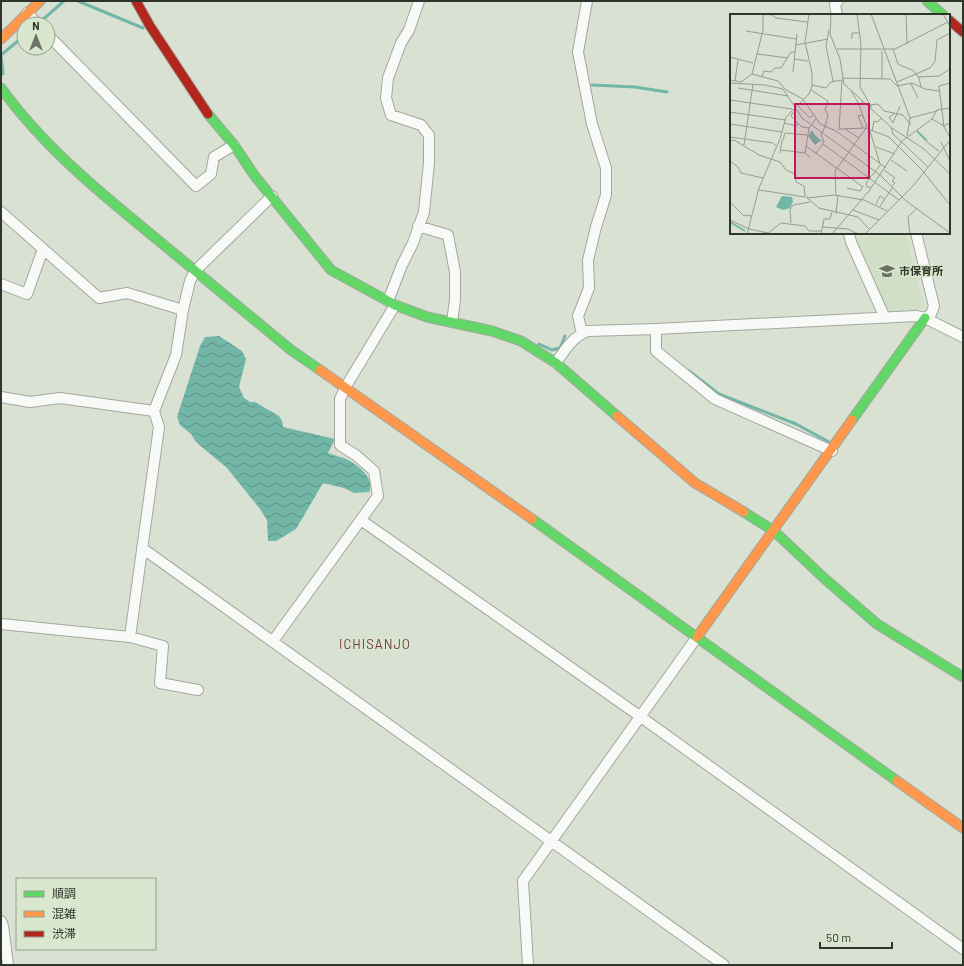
<svg xmlns="http://www.w3.org/2000/svg" width="964" height="966" font-family="Barlow,'Noto Sans JP',sans-serif">
<style>
.built{fill:#d1dfc7}
.water{fill:url(#water-waves)}
.lines{fill:none;stroke-linecap:round;stroke-linejoin:round}
.stream{stroke:#71b6a7;stroke-width:3}
.street-casing{stroke:#a1a89d;stroke-width:12}
.fast-casing{stroke:#a1a89d;stroke-width:11}
.slow-casing{stroke:#a1a89d;stroke-width:11}
.jam-casing{stroke:#a1a89d;stroke-width:11}
.street{stroke:#f9faf8;stroke-width:10}
.fast{stroke:#63d668;stroke-width:9}
.slow{stroke:#ff974d;stroke-width:9}
.jam{stroke:#b3261e;stroke-width:9}
.labels{text-anchor:middle;stroke-width:3;stroke-linejoin:round;paint-order:stroke}
.poi-label{font-size:11px;font-weight:bold;fill:#30352b;stroke:#d8e7cd;text-anchor:start}
.quarter-label{font-size:13px;letter-spacing:1px;fill:#793241;stroke:#d8e7cd}
.inset-river{fill:none;stroke:#71b6a7;stroke-width:2}
.inset-road{fill:none;stroke:#959c90;stroke-width:1}
.view{fill:#c2185b;fill-opacity:0.15;stroke:#c2185b;stroke-width:2}
.inset-edge{fill:none;stroke:#30352b;stroke-width:2}
</style>
<defs>
<pattern id="water-waves" width="16" height="10" patternUnits="userSpaceOnUse"><rect width="16" height="10" fill="#71b6a7"/><path d="M0 5q4-4 8 0t8 0" fill="none" stroke="#5d9588"/></pattern>
</defs>
<rect width="100%" height="100%" fill="#d9e1d3"/>
<!-- built -->
<path class="built" d="M879,233H906L924,305L922,311L887,313L857,240Z"/>
<!-- water -->
<path class="water" d="M219,336L242,351L246,359L239,387L244,398L250,402H255L279,416L282,421L283,427L335,439L328,453C335,456 344,457 350,461C360,467 375,479 369,492L354,493L344,488L323,483L296,529L276,541H268L267,520L260,509L227,468L196,442L191,434L180,425L177,417L200,346L205,337Z"/>
<g class="lines">
<!-- stream -->
<path class="stream" d="M78,1L143,28
M40,22L64,1
M3,74L1,55L24,36
M592,85L635,87L667,92
M539,344L552,350L560,348L565,336
M689,371L719,394L796,424L829,442"/>
<defs>
<path id="street" d="M27,13L38,24
M837,15L835,5L838,1
M48,35L196,186L211,174L214,157L234,145
M1,212L99,298L127,293L183,310L190,281L195,271L272,196
M418,226L448,235L455,272V300L452,322
M849,233L851,242L885,318
M916,233L934,306L931,314L925,318
M1,284L27,294L43,249
M388,301L402,265L413,243L424,212L429,163V135L421,125L391,115L386,98L388,78L401,43L409,30L419,1
M656,329V351L715,399L832,451
M582,333L578,316L589,288L588,260L596,227L606,195V168L592,124L578,52L587,1
M556,363C564,351 573,336 588,331L656,329L916,316L925,318L963,337
M1,397L30,402L60,398L154,411
M361,520L641,717L963,949
M142,548L724,965
M1,624L130,637L163,646L160,683L198,690
M130,637L159,427L154,411L176,355L183,310
M273,641L378,496L374,471L357,456L340,445V399L345,388L395,305
M1,921L3,926L8,965
M528,965L523,881L697,637"/>
<path id="fast" d="M927,1L943,15
M1,88C43,146 98,191 153,236C199,274 245,312 291,350L320,370
M208,114L234,145L254,175L331,270L395,305L427,317L492,331L521,341L556,363L617,416
M852,420L925,318
M744,512L774,531L825,579L877,624L963,677
M532,519L897,781"/>
<path id="slow" d="M1,39L40,1
M320,370L532,519
M617,416L695,483L744,512
M697,637L852,420
M897,781L963,828"/>
<path id="jam" d="M136,1L150,26L208,114
M949,20L963,32"/>
</defs>
<!-- street casing -->
<use href="#street" class="street-casing"/>
<!-- fast casing -->
<use href="#fast" class="fast-casing"/>
<!-- slow casing -->
<use href="#slow" class="slow-casing"/>
<!-- jam casing -->
<use href="#jam" class="jam-casing"/>
<!-- street -->
<use href="#street" class="street"/>
<!-- fast -->
<use href="#fast" class="fast"/>
<!-- slow -->
<use href="#slow" class="slow"/>
<!-- jam -->
<use href="#jam" class="jam"/>
</g>
<!-- icons -->
<defs>
<symbol id="school-bare" viewBox="-9 -9 18 18"><path d="M0-5L7-2L0 1L-7-2ZM-4 1L0 2.5L4 1V4Q0 6-4 4Z" fill="#6b7166" stroke="#d8e7cd" stroke-width="2.5" paint-order="stroke"/></symbol>
</defs>
<g fill-rule="evenodd">
<use href="#school-bare" x="876" y="260" width="22" height="22"/>
</g>
<g class="labels">
<!-- poi labels -->
<g class="poi-label">
<text x="899" y="275">市保育所</text>
</g>
<!-- quarter labels -->
<g class="quarter-label">
<text x="375" y="649">ICHISANJO</text>
</g>
</g>
<!-- overview -->
<g transform="translate(730 14)">
<rect width="220" height="220" fill="#d9e1d3"/>
<path d="M82,116L84,120L93,128L90,127L85,131L78,122ZM52,182L62,183L63,188L60,194L53,196L46,193Z" fill="#71b6a7"/>
<path class="inset-river" d="M187,117L197,127M0,208L15,217"/>
<path class="inset-road" d="M40,0L46,4L77,8M101,0L100,20L110,45L114,70L161,113L163,120L198,153M127,0L131,31L130,73L142,94M141,0L180,104L177,122M176,0L177,30M213,0L220,12M99,16L96,32L103,67M16,17L66,25M122,25V19H129M66,31L98,25M107,35H165L218,8M163,35L168,50L184,57L189,64L191,73M152,37V65M27,40L58,44M0,43L23,49M64,45L78,47M63,58L67,20M22,60L33,16V0M32,62L34,57L41,58L45,54H51L61,38H65M188,63L209,62L220,55M112,64L160,65L167,72L182,69L195,75L209,77M0,66L11,68L22,60L48,67L56,76L73,85L90,110L106,117L156,154M5,67L8,46M167,68L200,54L205,47L207,26L220,19M0,69L35,71L53,75L72,104L150,161L175,186L220,219M220,69L209,72L214,113L220,123M181,70L188,84M82,71L96,74L101,68L112,66L109,116M8,74L58,82M81,76L98,87L95,96L98,100L95,113M121,77L129,90M0,86L62,95M67,91L80,104L83,101M140,91L148,90L154,97L173,101L181,111M0,98L55,106M63,98L61,102L72,113L79,114L86,105M164,100L159,103L163,109L170,92M180,104L207,97M202,105L214,112L220,109M54,109L67,112L68,109M0,110L52,118M133,114L128,102L133,101M162,114L194,135L220,160M110,115L135,114L159,123L191,155L220,191M115,115L129,124M140,117L150,150M142,117L144,107L148,108L151,104M0,123L43,129L46,132M53,126L55,119L77,121M0,127L4,126L29,141L50,148L56,156L65,160L66,168L74,172L75,182L89,194L128,203L139,215M197,128L209,137M211,128L220,147M93,130L169,186M14,131L23,70M76,132L133,173M146,133L165,140M51,136L75,139L80,143M50,139L52,126M75,139L79,114M86,139L94,128L91,120L95,113M161,146L177,157M0,147L8,153L11,159L33,164M154,156L165,164L162,167L165,169L162,172M141,173H137L136,169L151,150M117,174L130,177L133,172M29,176L75,183M106,181L105,157L137,113L129,91L133,87M77,184L104,181L134,186L157,197M0,188L13,201L21,202M146,190L150,182L154,185M150,192L163,173M123,196L149,206M106,200L108,181M0,206L19,215L38,219L51,209L75,212L79,217H92M61,209L60,196L63,191L80,188M92,213L118,215L128,220M17,220L29,174L50,125L56,103L79,80L82,72V59L75,28L79,0M91,220L94,205H100L102,198M102,220L139,177L172,127L202,105L207,96L220,94M135,220L183,172L220,126M180,220L178,203L186,195"/>
<path class="view" d="M65,90H139V164H65Z"/>
<rect width="220" height="220" class="inset-edge"/>
</g>
<!-- border -->
<rect width="964" height="966" fill="none" stroke="#30352b" stroke-width="4"/>
<!-- legend -->
<rect x="16" y="878" width="140" height="72" fill="#d8e7cd" stroke="#95a08c"/>
<rect x="24" y="891" width="20" height="6" fill="#63d668" stroke="#95a08c"/>
<text x="52" y="898" font-size="12" fill="#30352b">順調</text>
<rect x="24" y="911" width="20" height="6" fill="#ff974d" stroke="#95a08c"/>
<text x="52" y="918" font-size="12" fill="#30352b">混雑</text>
<rect x="24" y="931" width="20" height="6" fill="#b3261e" stroke="#95a08c"/>
<text x="52" y="938" font-size="12" fill="#30352b">渋滞</text>
<!-- north arrow -->
<g transform="translate(36 36)"><circle r="19" fill="#d8e7cd" stroke="#95a08c"/>
<path d="M0-3L7 15L0 10L-7 15Z" fill="#6b7166"/>
<text y="-6" font-size="11" font-weight="bold" text-anchor="middle" fill="#30352b">N</text>
</g>
<!-- scale -->
<path d="M820 942v6h72v-6" fill="none" stroke="#30352b" stroke-width="2"/>
<text x="826" y="942" font-size="12" fill="#30352b" stroke="#d8e7cd" stroke-width="3" paint-order="stroke">50 m</text>
</svg>
